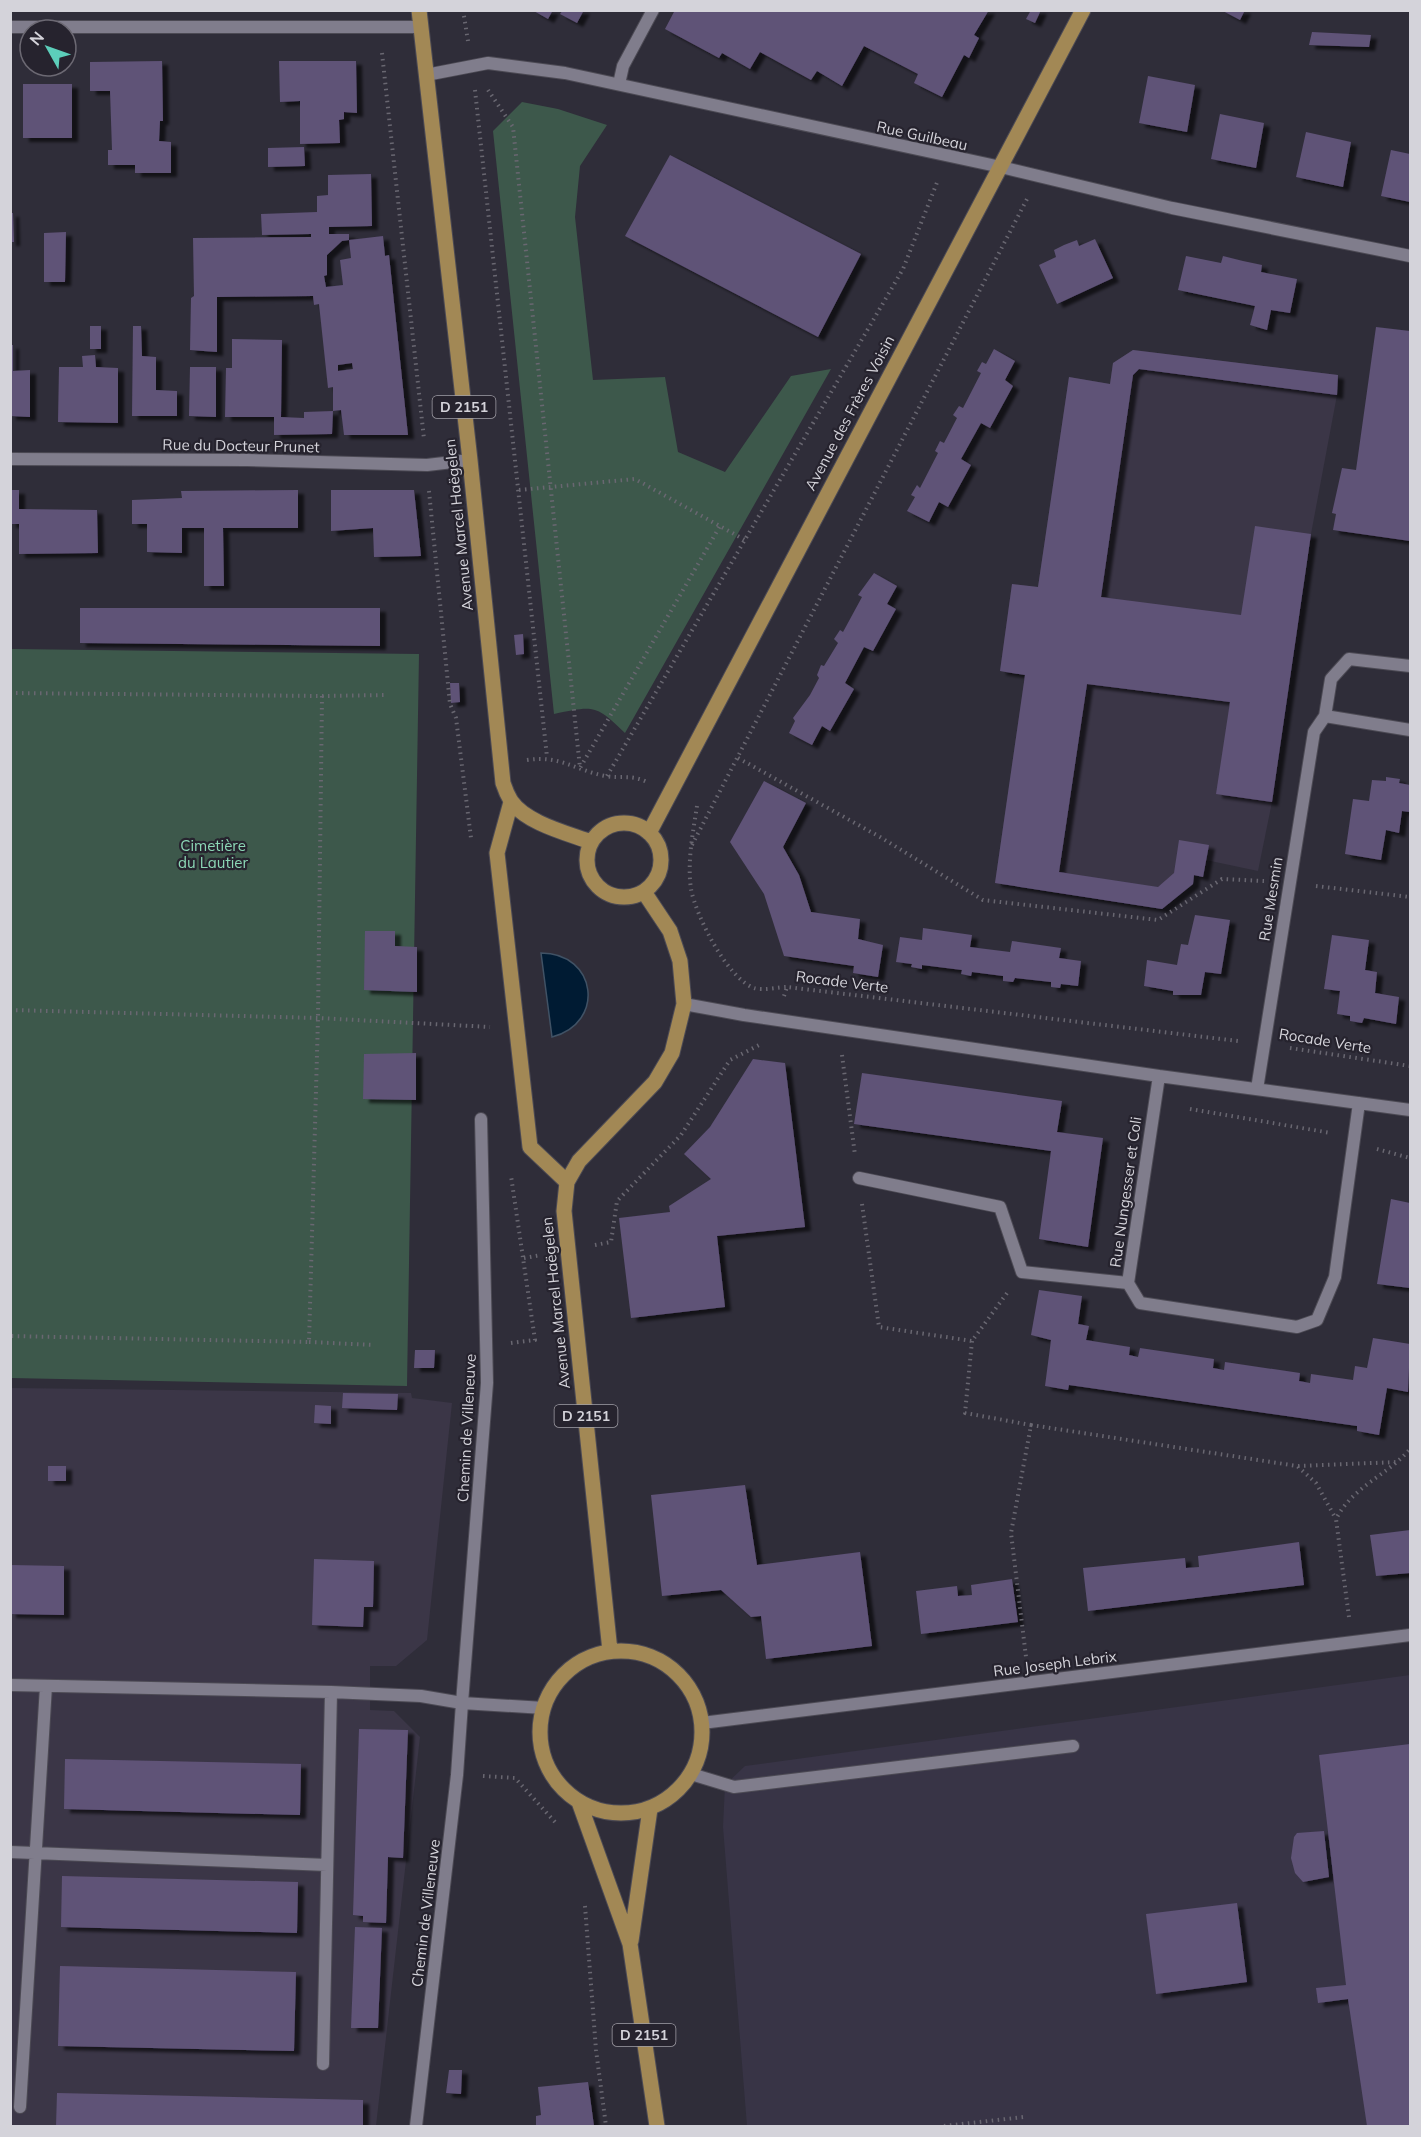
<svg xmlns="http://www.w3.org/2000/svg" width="1421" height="2137" font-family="Mulish,sans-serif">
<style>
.built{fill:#383446}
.education{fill:#3b3647}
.green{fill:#3d584b}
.water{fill:#001b33;stroke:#405265;stroke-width:1.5}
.building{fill:#5f5277;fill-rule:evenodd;filter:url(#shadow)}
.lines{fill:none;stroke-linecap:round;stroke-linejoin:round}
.lane-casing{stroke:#4c4a54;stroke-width:14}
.street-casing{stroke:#4c4a54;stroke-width:14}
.primary-casing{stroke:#4c4a54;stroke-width:17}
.path{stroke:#696771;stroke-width:4;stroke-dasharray:1.5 4.5;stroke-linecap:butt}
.lane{stroke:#807d8c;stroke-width:12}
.street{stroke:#807d8c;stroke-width:12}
.primary{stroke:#a28855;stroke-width:15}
.labels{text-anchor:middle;stroke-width:4.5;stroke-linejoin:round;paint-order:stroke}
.shield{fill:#26232e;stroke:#a09ea6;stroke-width:1.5}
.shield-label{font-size:14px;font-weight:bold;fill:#d4d3da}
.street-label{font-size:15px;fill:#d4d3da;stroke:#26232e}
.park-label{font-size:15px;fill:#8cd8b6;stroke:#26232e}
</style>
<defs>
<filter id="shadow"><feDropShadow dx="6" dy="4" stdDeviation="1.5" flood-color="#0009"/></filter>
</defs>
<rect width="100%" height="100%" fill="#2f2d39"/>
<!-- built -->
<path class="built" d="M1410,1675V2126H747L723,1827L725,1785L745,1766Z"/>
<!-- education -->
<path class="education" d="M1133,350L1338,375L1337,395L1311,534L1272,802L1258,871L1206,860L1203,877L1194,876L1193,884L1162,909L995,883L1025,675L1000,671L1012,584L1038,587L1069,377L1110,384L1113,363Z
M11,1388L411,1393L412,1398L452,1403L427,1640L396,1666H370V1710L394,1711L420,1737L376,2126H11Z"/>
<!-- green -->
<path class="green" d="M522,102L558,109L607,125L580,166L575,217L593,380L665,377L678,452L725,472L791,376L831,369L625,733C595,704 594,706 554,714L493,131Z
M11,649L419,654L407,1386L11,1378Z"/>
<!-- water -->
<path class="water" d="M541,953C597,953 606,1023 552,1037Z"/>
<!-- building -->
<path class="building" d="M532,10H553L548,19Z
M563,10H584L577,23L560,14Z
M675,10L884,12L989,10L974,35L979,38L969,58L964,55L942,97L914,83L918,74L864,46L842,86L817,71L811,80L760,52L750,69L722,53L719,58L665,29Z
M1031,10H1041L1035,23L1026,19Z
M1221,10H1245L1240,20Z
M1312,32L1371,35L1369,47L1309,45Z
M162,61L163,121H160L159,141L171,142V173H135V165H108V150H112L110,91H90V62Z
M279,61H356L357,113L344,112V119L339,120L340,143L300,144V101L280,102Z
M1148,76L1195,85L1187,132L1139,123Z
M23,84H72V138H23Z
M1220,114L1264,123L1256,168L1211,159Z
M1306,132L1351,142L1343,187L1296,177Z
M304,147L305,166L268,167V148Z
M1391,150L1410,154V202L1381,196Z
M670,155L861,254L818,337L625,236Z
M371,174L372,226L329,227V234H349V240L342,241L327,255V275L324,276L326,287L343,285L340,260L351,258L349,240L383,236L385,256L389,255L408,435H344L341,410L333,411V387L328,388L319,304L314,305L313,296L217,297V352L190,350L191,298L194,296L193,238L311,237V234L262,235L261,214L317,212V196L328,195V175ZM352,363L353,369L338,371V365Z
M10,213H13L14,242H10Z
M66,232L65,282H44V233Z
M1095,239L1113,278L1057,304L1039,265L1056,257L1054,250L1064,245L1077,240L1079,246Z
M1186,256L1221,263L1223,256L1243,261L1262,265L1261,272L1297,279L1290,313L1271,310L1267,330L1250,325L1255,306L1178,290Z
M90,326H101V349H90Z
M133,326H141L142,356L156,357V390L177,391V416H132Z
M1376,327L1410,331V541L1333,530L1336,514L1332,513L1342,468L1356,470Z
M232,339L282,340L281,417L304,418V412L333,411L332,434L274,435V417H225L226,368H232Z
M10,345H13V371L30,370V417L10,416Z
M994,349L1015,361L1005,380L1013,386L990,428L981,423L961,459L971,465L948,507L939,502L929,522L907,511L915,497L911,495L917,485L920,488L938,453L935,451L940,441L944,443L957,418L953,415L959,406L963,408L981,373L977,371L982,362L986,364Z
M1133,350L1338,375L1337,395L1139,369L1133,375L1101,597L1241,615L1255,526L1311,534L1272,802L1216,794L1230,702L1087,684L1059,872L1158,887L1174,873L1179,840L1209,845L1203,877L1194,875L1193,884L1162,909L995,883L1025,675L1000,671L1012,584L1038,587L1069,377L1110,384L1113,363Z
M95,355L96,367L118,368V423L58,422L59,367H83L82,356Z
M190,367H216V417L189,416Z
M10,490H19V509L97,510L98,553L19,554V524H10Z
M298,490V528H223L224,586H204V528H182V553L147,552V524H132V500L182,498L181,491Z
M331,490H414L421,556L374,557L373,528L331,531Z
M874,573L897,586L887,604L896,609L873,651L864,647L845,683L854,689L830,731L822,726L812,745L789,733L795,721L793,718L810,695L819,678L817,675L821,665L824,666L838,643L834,639L840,630L843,632L862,597L858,595Z
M80,608H380V646L80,643Z
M523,634L524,654L516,655L514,635Z
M450,683H459L460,702L451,703Z
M1386,777L1400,779L1399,783L1410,785V812L1402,811L1399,833L1386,830L1381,860L1345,854L1353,799L1369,801L1372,780L1386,781Z
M764,781L806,803L783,847L799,875L811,912L860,919L858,939L883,945L878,977L853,973L854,966L784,956L764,894L730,842Z
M1195,915L1230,920L1221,974L1205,972L1201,995H1173V991L1144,986L1147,960L1177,965L1181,944L1188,945Z
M923,928L972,935L970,947L1010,952L1012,941L1061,948L1059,958L1081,961L1078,986L1061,984L1060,988L1051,987V982L1015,978L1013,982L1003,981V976L972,972L971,976L961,974L962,970L922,965V969L911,967L912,964L896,962L900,937L922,940Z
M365,931H395V946L417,947V992L364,990Z
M1332,935L1369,940L1365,970L1377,972L1375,993L1399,997L1396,1024L1364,1018L1362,1023L1350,1021V1016L1337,1014L1340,991L1324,989Z
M416,1053V1100L363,1099L364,1054Z
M753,1059L785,1063L805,1227L717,1236L725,1307L631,1318L619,1218L670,1212L669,1206L711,1179L684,1154L710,1127Z
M862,1073L1062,1101L1057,1132L1103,1138L1088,1247L1039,1239L1051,1151L854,1124Z
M1391,1199L1410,1203V1288L1377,1284Z
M1039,1290L1082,1296L1078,1324L1089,1326L1086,1340L1130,1347L1129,1355L1138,1357L1140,1348L1214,1359L1213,1368L1224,1370L1225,1362L1300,1373L1299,1381L1310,1383L1311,1374L1353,1380L1355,1366L1367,1368L1373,1338L1410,1344L1408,1392L1387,1388L1379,1435L1357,1431V1426L1069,1385L1068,1390L1045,1386L1051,1340L1031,1335Z
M415,1350H435L434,1368H414Z
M343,1393L398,1394L397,1410L342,1408Z
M315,1405L331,1406V1424L314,1423Z
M48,1466H66V1481H48Z
M745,1485L757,1565L860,1552L872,1646L766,1659L761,1616L751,1617L721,1590L662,1596L651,1495Z
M1410,1530V1573L1376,1576L1370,1535Z
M1299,1542L1304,1585L1088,1611L1083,1568L1185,1558L1186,1568L1199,1567L1198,1556Z
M314,1559L374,1561L373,1607H364L363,1627L312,1625Z
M10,1565L64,1566V1615L10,1614Z
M1012,1579L1018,1622L921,1634L916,1591L957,1586L958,1596L972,1595L971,1585Z
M359,1729L408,1730L403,1858L388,1857L386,1923L363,1922V1916L353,1915Z
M1410,1744V2126H1367L1348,1999L1318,2003L1316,1988L1346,1985L1319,1755Z
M65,1759L301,1764L300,1815L64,1809Z
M1324,1831L1329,1877L1303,1882L1295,1873L1291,1858L1294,1837L1297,1833Z
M62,1876L298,1882L297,1933L61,1927Z
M1237,1903L1247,1982L1156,1994L1146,1914Z
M355,1927L382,1928L378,2028H351Z
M60,1966L296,1972L294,2051L58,2046Z
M449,2070H462L461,2094L446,2093Z
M588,2082L594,2126H536V2116L541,2115L538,2087Z
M57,2093L363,2100V2126H56Z"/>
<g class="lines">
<defs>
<path id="lane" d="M619,84L623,66L653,10
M10,1685L331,1692L421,1696L462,1703
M691,1774L734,1787L1073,1746
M10,1852L327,1865
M323,2064L331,1692
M20,2107L46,1686"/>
<path id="street" d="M10,27H420
M426,75L488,63L565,73L1001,167L1172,208L1410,256
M10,459L247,460L427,465L470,460
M1325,716L1410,730
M684,1004L744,1015L1159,1076L1410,1110
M1159,1076L1128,1283L1140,1303L1297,1327L1317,1320L1335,1277L1359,1103
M1257,1089L1314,732L1325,716L1331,679L1349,659L1410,666
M859,1178L1000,1207L1022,1272L1128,1283
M462,1703L487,1383L481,1119
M702,1723L1410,1635
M416,2126L457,1775L462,1703L544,1708"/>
<path id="primary" d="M419,10L470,460L503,783C505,789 508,796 511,801C526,823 567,833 591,842
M511,802L497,853L530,1147L567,1182
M587 860a37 37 0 1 1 74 0a37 37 0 1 1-74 0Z
M649,833L1083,10
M610,1651L564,1211L567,1182L579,1161L655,1082L672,1053L684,1004L680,961L670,931L644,892
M540 1732a81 81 0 1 1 162 0a81 81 0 1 1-162 0Z
M579,1802L630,1944L657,2126
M631,1941L650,1809"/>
</defs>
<!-- lane casing -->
<use href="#lane" class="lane-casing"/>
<!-- street casing -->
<use href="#street" class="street-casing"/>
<!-- primary casing -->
<use href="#primary" class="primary-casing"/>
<!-- path -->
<path class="path" d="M463,10L468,41
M382,53L424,439
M475,90L547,757
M488,90L513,127L580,768L720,526
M519,490L635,479L745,540
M429,491L450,704L456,718L471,838
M10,693L322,696L318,1018L309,1342L10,1336
M322,696L386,695
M738,758L880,837L983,900L1158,920L1222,879L1264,881
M527,760C560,755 575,770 605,776C622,779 630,774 647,782
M607,776L903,269L938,180
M697,806C693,832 687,862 691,889C696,916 727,978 754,988C763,991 778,987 787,987
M692,845L1027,199
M1316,886L1410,897
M784,996L787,987L1238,1041
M10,1010L318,1018L490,1027
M1290,1048L1410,1066
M842,1055L855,1155
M1190,1109L1331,1133
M1377,1149L1410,1158
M862,1204L879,1327L972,1341L1007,1293
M595,1245L611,1242L617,1201L681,1135L730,1060L759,1045
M524,1258L541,1255
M972,1341L965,1413L1031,1425L1011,1533L1026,1657
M309,1342L374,1345
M511,1343L535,1340L511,1176
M1031,1425L1297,1466L1316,1483L1336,1519
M1298,1466L1398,1462
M1349,1617L1336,1519C1353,1486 1388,1475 1410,1449
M483,1776L515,1778L555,1822
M585,1906L596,2050L606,2126
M944,2126L1024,2117"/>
<!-- lane -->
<use href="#lane" class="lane"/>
<!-- street -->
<use href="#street" class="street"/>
<!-- primary -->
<use href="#primary" class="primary"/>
</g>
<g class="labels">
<!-- shield labels -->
<g class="shield">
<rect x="432.5" y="396" width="63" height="22" rx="4.5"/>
<rect x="554.5" y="1405" width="63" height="22" rx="4.5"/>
<rect x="612.5" y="2024" width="63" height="22" rx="4.5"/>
</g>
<g class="shield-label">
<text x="464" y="412">D 2151</text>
<text x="586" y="1421">D 2151</text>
<text x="644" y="2040">D 2151</text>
</g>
<!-- street labels -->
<g class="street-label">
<text transform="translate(922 136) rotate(12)" y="5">Rue Guilbeau</text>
<text transform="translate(850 413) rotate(-62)" y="5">Avenue des Frères Voisin</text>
<text transform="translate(241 446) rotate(1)" y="5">Rue du Docteur Prunet</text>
<text transform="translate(459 525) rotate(-96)" y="5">Avenue Marcel Haëgelen</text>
<text transform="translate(1271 899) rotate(-81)" y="5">Rue Mesmin</text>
<text transform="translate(842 982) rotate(7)" y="5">Rocade Verte</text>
<text transform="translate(1325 1041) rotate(9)" y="5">Rocade Verte</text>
<text transform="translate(1126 1192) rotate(-82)" y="5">Rue Nungesser et Coli</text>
<text transform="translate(556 1303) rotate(-96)" y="5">Avenue Marcel Haëgelen</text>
<text transform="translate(467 1428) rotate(-87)" y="5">Chemin de Villeneuve</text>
<text transform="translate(1055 1664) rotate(-7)" y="5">Rue Joseph Lebrix</text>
<text transform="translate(426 1913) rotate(-83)" y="5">Chemin de Villeneuve</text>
</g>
<!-- park labels -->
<g class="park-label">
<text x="213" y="851">Cimetière<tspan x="213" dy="17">du Lautier</tspan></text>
</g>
</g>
<!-- border -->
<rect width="1421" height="2137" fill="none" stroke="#d4d3da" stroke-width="24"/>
<!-- north arrow -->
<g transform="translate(48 48) rotate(310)"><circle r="28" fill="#26232e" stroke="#6c6973" stroke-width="1.5"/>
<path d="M0-4.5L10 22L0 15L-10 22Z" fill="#5cceba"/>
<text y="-9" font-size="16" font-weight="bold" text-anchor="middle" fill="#d4d3da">N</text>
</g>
</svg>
